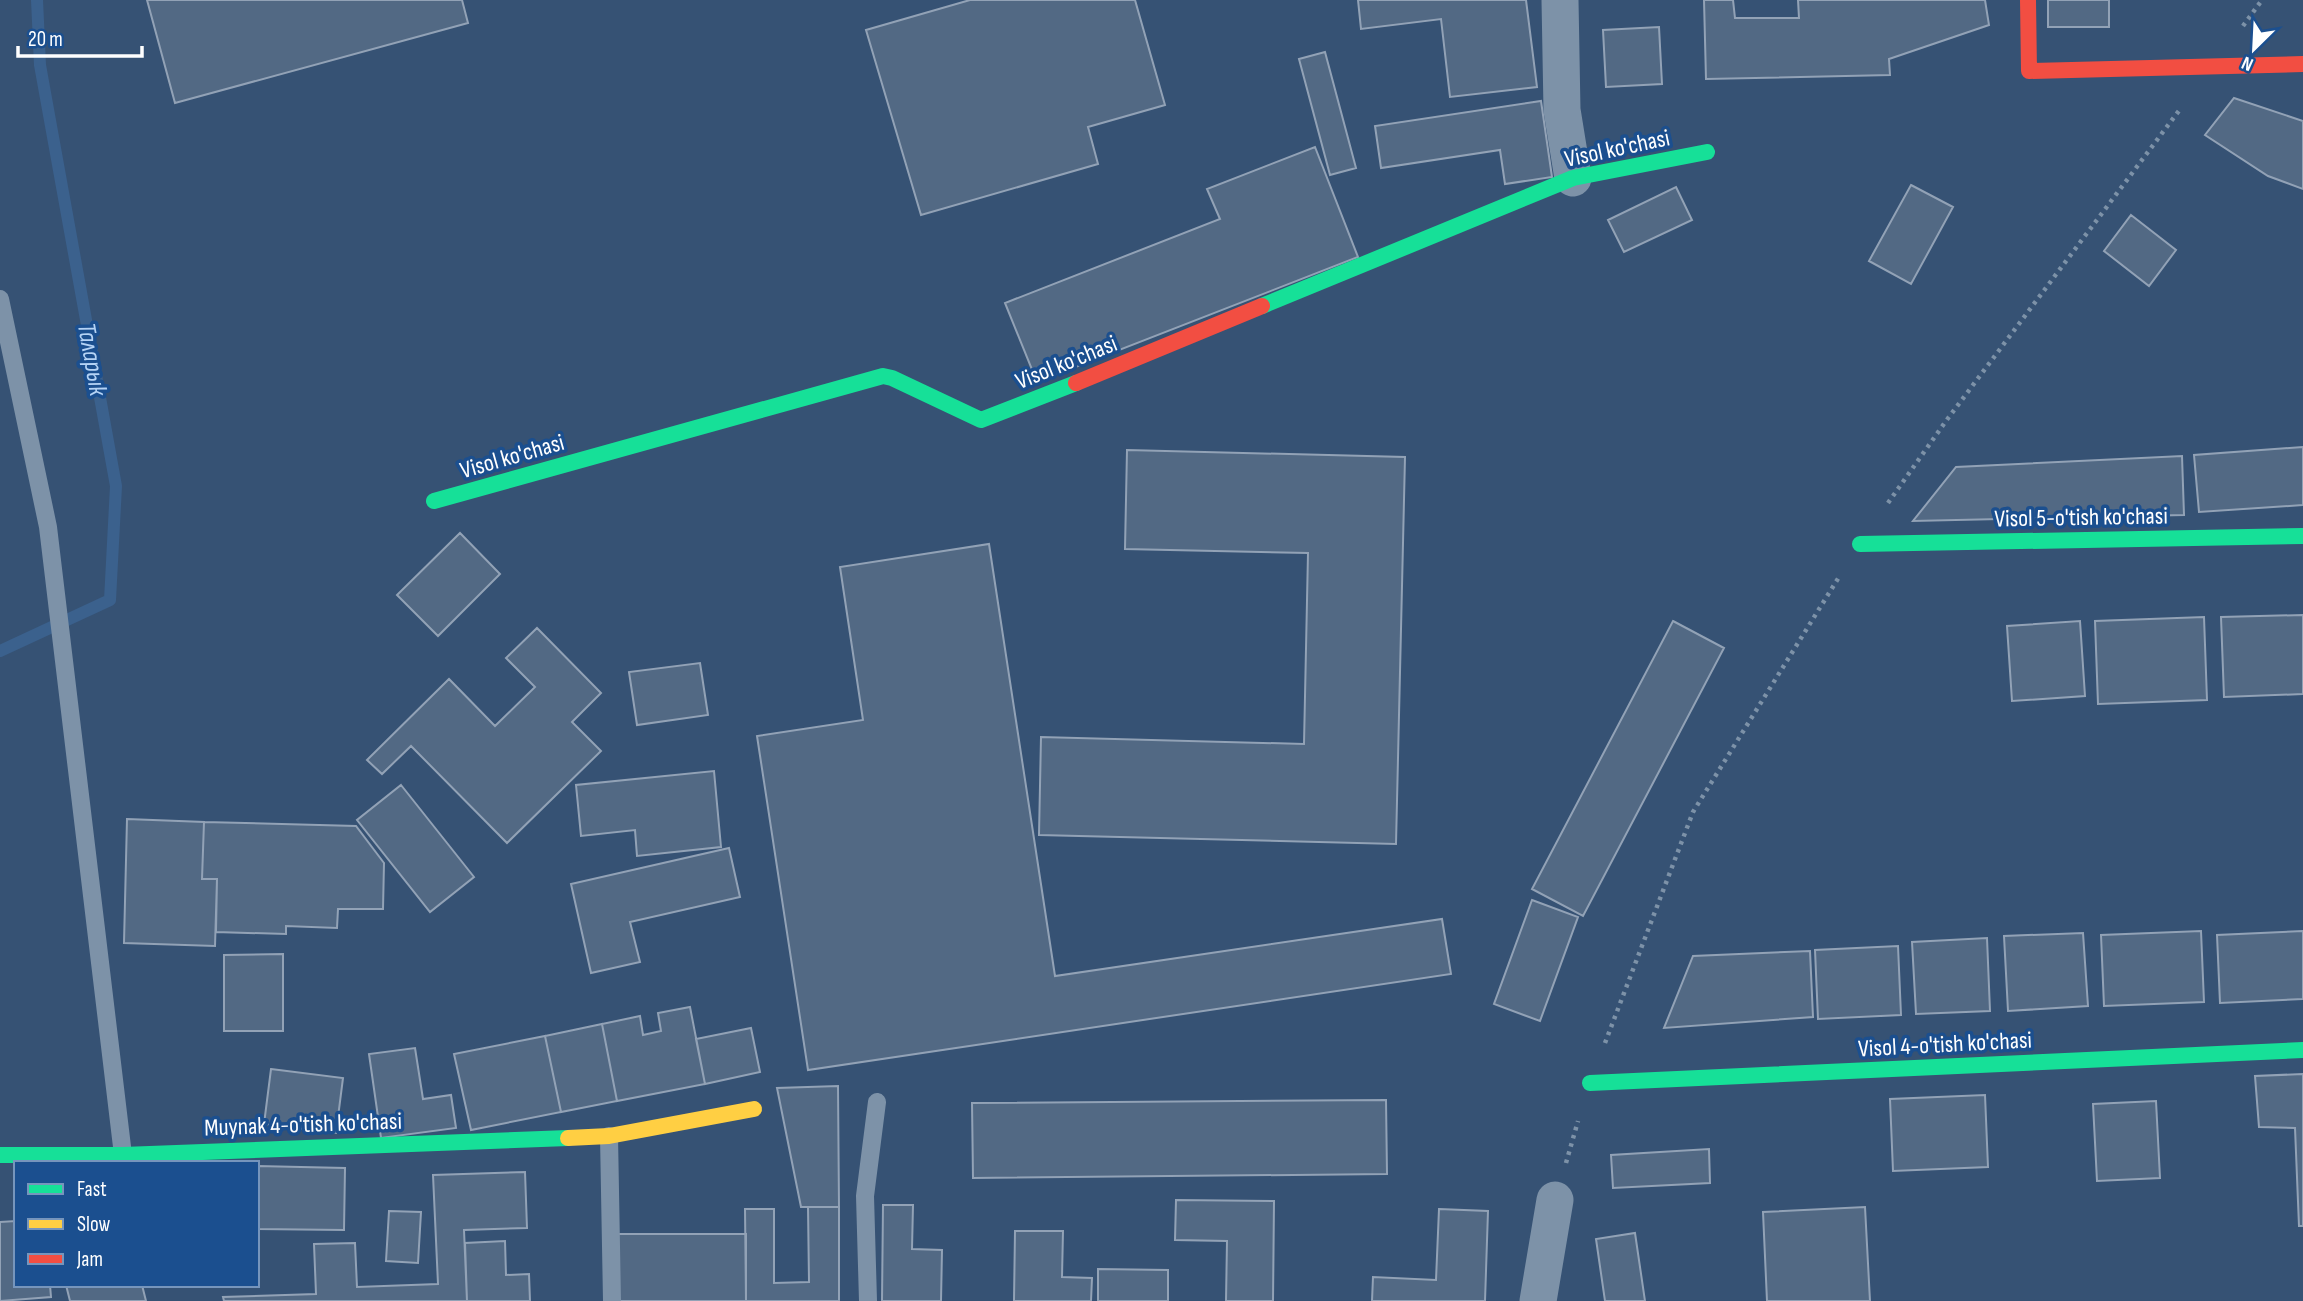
<svg xmlns="http://www.w3.org/2000/svg" width="2303" height="1301" font-family="'Sofia Sans Condensed',sans-serif">
<style>
.lines{fill:none;stroke-linecap:round;stroke-linejoin:round}
.stream{stroke:#3b618d;stroke-width:12}
.building{fill:#526984;stroke:#92a2b6;stroke-width:2}
.path{stroke:#7d92a8;stroke-width:4.5;stroke-dasharray:3.5 5;stroke-linecap:butt}
.lane{stroke:#7d92a8;stroke-width:18}
.street{stroke:#7d92a8;stroke-width:37}
.fast{stroke:#16e098;stroke-width:16}
.slow{stroke:#ffcf43;stroke-width:16}
.jam{stroke:#f24e42;stroke-width:16}
.labels{text-anchor:middle;stroke-width:7;stroke-linejoin:round;paint-order:stroke}
.street-label{font-size:24px;fill:#fff;stroke:#1b4f8f}
.water-label{font-size:26px;font-style:italic;fill:#b5d3f5;stroke:#1b4f8f}
</style>
<rect width="100%" height="100%" fill="#365274"/>
<g class="lines">
<!-- stream -->
<path class="stream" d="M0,651L110,600L116,486L40,65L37,0"/>
</g>
<!-- building -->
<path class="building" d="M147,0H462L468,23L175,103Z
M970,0H1135L1165,105L1088,127L1098,164L921,215L866,30Z
M1358,0H1526L1537,87L1450,97L1441,19L1361,29Z
M1704,0H1733L1735,18H1799L1798,0H1985L1989,25L1889,59L1890,75L1706,79Z
M2048,0H2109V27H2048Z
M1659,27L1662,84L1606,87L1603,30Z
M1325,52L1356,168L1330,175L1299,59Z
M2234,98L2303,121V189L2268,176L2205,135Z
M1541,101L1552,177L1505,184L1500,150L1381,168L1375,126Z
M1315,147L1358,257L1037,382L1005,303L1220,219L1207,189Z
M1911,185L1953,207L1911,284L1869,261Z
M1676,187L1692,220L1624,252L1608,220Z
M2131,215L2176,250L2149,286L2104,251Z
M2303,447V505L2199,512L2194,455Z
M1127,450L1405,457L1396,844L1039,835L1041,737L1304,744L1308,553L1125,549Z
M2182,456L2184,515L1913,521L1956,467Z
M460,533L500,574L438,636L397,595Z
M989,544L1055,976L1442,919L1451,974L808,1070L757,736L863,720L840,567Z
M2303,615V694L2224,697L2221,617Z
M2204,617L2207,700L2098,704L2095,621Z
M1673,621L1724,648L1583,916L1532,889Z
M2080,621L2085,696L2012,701L2007,626Z
M537,628L601,693L572,722L601,751L507,843L411,746L382,774L367,760L449,679L495,726L535,687L506,658Z
M700,663L708,715L637,725L629,672Z
M714,771L721,847L637,856L635,830L581,836L576,785Z
M401,785L474,877L430,912L357,820Z
M127,819L204,822L202,879H217L215,946L124,943Z
M204,822L356,826L384,863L383,909H338L337,928L286,926V934L216,932L217,879H202Z
M729,848L740,897L630,922L640,962L591,973L571,884Z
M1532,900L1578,917L1540,1021L1494,1004Z
M2201,931L2204,1002L2104,1006L2101,935Z
M2303,931V999L2220,1003L2217,935Z
M2083,933L2088,1006L2008,1011L2004,936Z
M1987,938L1990,1011L1916,1014L1912,942Z
M1898,946L1901,1015L1818,1019L1815,950Z
M1810,951L1813,1017L1664,1028L1693,956Z
M283,954V1031H224V955Z
M690,1007L705,1084L617,1101L602,1024L640,1016L643,1035L661,1031L658,1013Z
M602,1024L617,1101L561,1112L545,1036Z
M751,1028L760,1072L705,1084L696,1039Z
M545,1036L561,1112L471,1130L454,1054Z
M415,1048L423,1099L451,1095L456,1128L381,1138L369,1054Z
M271,1069L343,1078L336,1133L264,1124Z
M2303,1074V1226H2299L2295,1128L2259,1127L2255,1076Z
M838,1086L839,1207H801L777,1088Z
M1985,1095L1988,1167L1893,1171L1890,1099Z
M1386,1100L1387,1174L973,1178L972,1103Z
M2156,1101L2160,1178L2097,1181L2093,1104Z
M1709,1149L1710,1183L1613,1188L1611,1155Z
M257,1166L345,1168L344,1230L257,1229Z
M525,1172L527,1228L464,1230L467,1301H224L223,1297L316,1294L314,1244L355,1243L357,1287L438,1284L433,1175Z
M1176,1200L1274,1201L1273,1301H1226L1227,1241L1175,1240Z
M883,1205H913L912,1249L942,1250L941,1301H882Z
M808,1207H839V1301H746L745,1209H774V1283L809,1282Z
M1865,1207L1870,1301H1767L1763,1212Z
M1439,1209L1488,1211L1485,1301H1372L1373,1277L1436,1280Z
M389,1211L421,1212L418,1263L386,1261Z
M16,1221V1285H50L51,1297L0,1301V1222Z
M1015,1231H1063L1062,1277L1092,1278L1091,1301H1014Z
M1635,1233L1645,1301H1605L1596,1239Z
M616,1234H746V1301H616Z
M505,1241L506,1275L529,1274L530,1301H467L465,1243Z
M1098,1269L1168,1270V1301H1098Z
M66,1285H142L146,1301H70Z"/>
<g class="lines">
<!-- path -->
<path class="path" d="M2243,26L2262,0
M1888,503L1946,421L2181,108
M1605,1043L1693,812L1839,577
M1566,1163L1578,1121"/>
<!-- lane -->
<path class="lane" d="M0,299L48,527L123,1155
M609,1136L612,1301
M868,1301L865,1196L877,1102"/>
<!-- street -->
<path class="street" d="M1560,0L1562,110L1573,178
M1538,1301L1555,1200"/>
<!-- fast -->
<path class="fast" d="M1262,306L1573,178L1707,152
M434,501L883,376L892,378L981,420L1076,383
M1860,544L2303,536
M1590,1083L2303,1050
M0,1155H123L568,1138"/>
<!-- slow -->
<path class="slow" d="M568,1138L609,1136L754,1109"/>
<!-- jam -->
<path class="jam" d="M2028,0L2029,71L2303,64
M1076,383L1262,306"/>
</g>
<g class="labels">
<!-- street labels -->
<g class="street-label">
<text transform="translate(1617 148) rotate(-12)" y="8">Visol ko'chasi</text>
<text transform="translate(1066 362) rotate(-22)" y="8">Visol ko'chasi</text>
<text transform="translate(512 456) rotate(-16)" y="8">Visol ko'chasi</text>
<text transform="translate(2081 517) rotate(-1)" y="8">Visol 5-o'tish ko'chasi</text>
<text transform="translate(1945 1044) rotate(-3)" y="8">Visol 4-o'tish ko'chasi</text>
<text transform="translate(303 1124) rotate(-2)" y="8">Muynak 4-o'tish ko'chasi</text>
</g>
<!-- water labels -->
<g class="water-label">
<text transform="translate(93 359) rotate(80)" y="9">Таларык</text>
</g>
</g>
<!-- legend -->
<rect x="14" y="1161" width="245" height="126" fill="#1b4f8f" stroke="#7695bc" stroke-width="2"/>
<rect x="28" y="1184" width="35" height="10" fill="#16e098" stroke="#7695bc" stroke-width="2"/>
<text x="77" y="1196" font-size="21" fill="#ffffff">Fast</text>
<rect x="28" y="1219" width="35" height="10" fill="#ffcf43" stroke="#7695bc" stroke-width="2"/>
<text x="77" y="1231" font-size="21" fill="#ffffff">Slow</text>
<rect x="28" y="1254" width="35" height="10" fill="#f24e42" stroke="#7695bc" stroke-width="2"/>
<text x="77" y="1266" font-size="21" fill="#ffffff">Jam</text>
<!-- north arrow -->
<g transform="translate(2254 49) rotate(204)" stroke="#1b4f8f" stroke-width="5" paint-order="stroke">
<path d="M0-5L12 26L0 18L-12 26Z" fill="#ffffff"/>
<text y="-10" font-size="19" font-weight="bold" text-anchor="middle" fill="#ffffff">N</text>
</g>
<!-- scale -->
<path d="M18 46v10h124v-10" fill="none" stroke="#ffffff" stroke-width="3.5"/>
<text x="28" y="46" font-size="21" fill="#ffffff" stroke="#1b4f8f" stroke-width="5" paint-order="stroke">20 m</text>
</svg>
